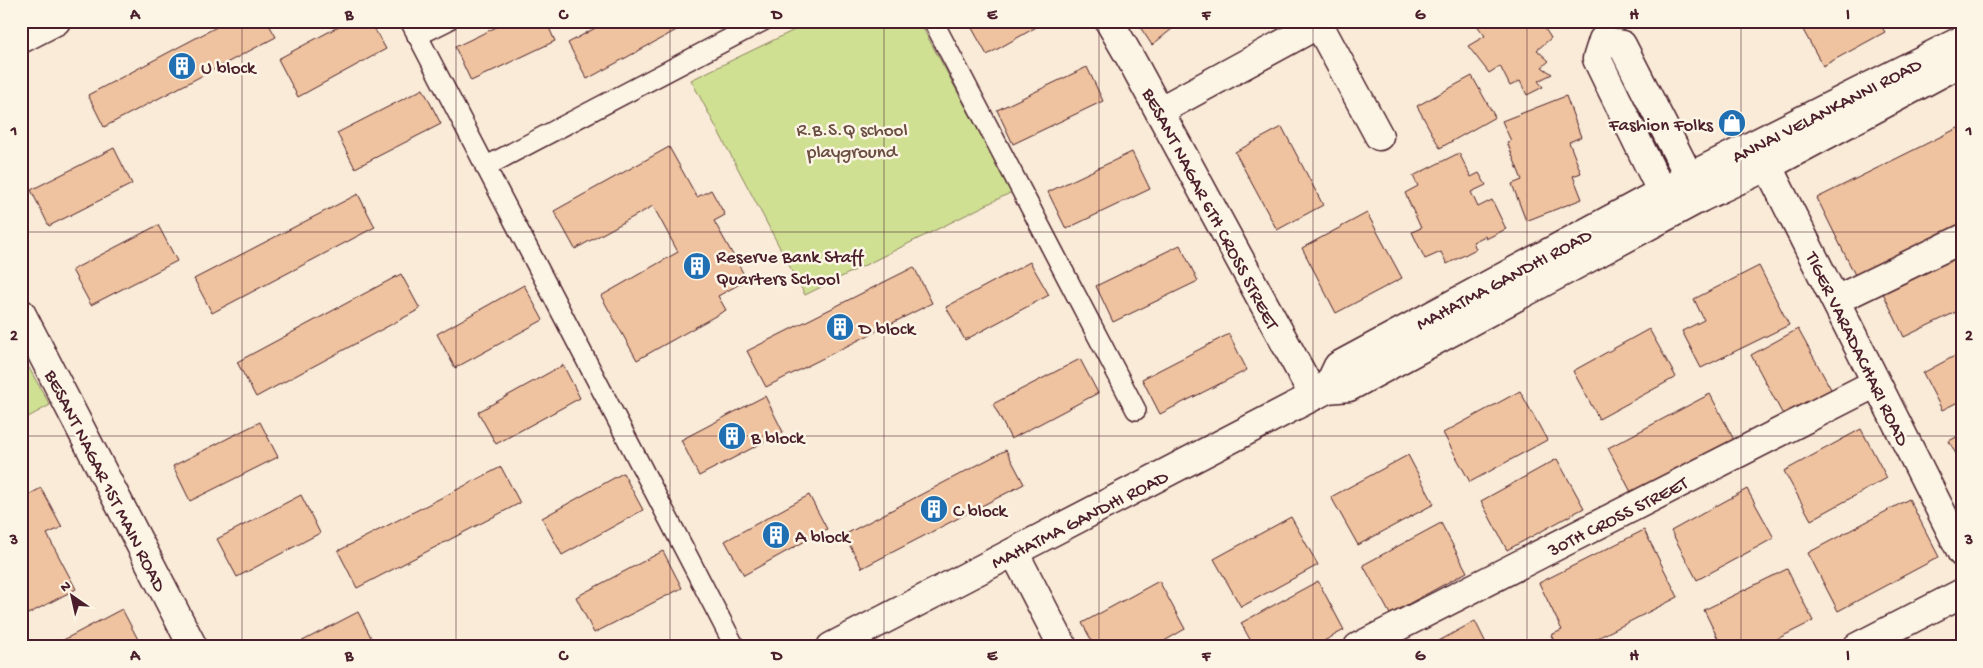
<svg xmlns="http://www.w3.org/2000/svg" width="1983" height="668" font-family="'Gochi Hand',sans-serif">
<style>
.green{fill:#cfe093;stroke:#8c805f}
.building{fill:#efc39f;stroke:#4a1f2b}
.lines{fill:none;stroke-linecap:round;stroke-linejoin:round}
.service-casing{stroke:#4a1f2b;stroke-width:22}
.minor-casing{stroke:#4a1f2b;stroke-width:31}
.tertiary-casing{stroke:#4a1f2b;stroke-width:31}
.secondary-casing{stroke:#4a1f2b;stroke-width:31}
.service{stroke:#fcf5e5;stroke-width:19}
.minor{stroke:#fcf5e5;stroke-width:28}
.tertiary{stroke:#fcf5e5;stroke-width:28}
.secondary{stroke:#fcf5e5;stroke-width:28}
.grid{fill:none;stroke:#4a1f2b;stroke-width:1;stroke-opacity:0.55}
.labels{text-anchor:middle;stroke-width:5;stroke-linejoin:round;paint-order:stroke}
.poi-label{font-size:19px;fill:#4a1f2b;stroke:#fcf5e5;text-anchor:start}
.street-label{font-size:19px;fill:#4a1f2b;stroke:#fcf5e5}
.park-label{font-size:19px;fill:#6b4f45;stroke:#fcf5e5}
.neatline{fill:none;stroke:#4a1f2b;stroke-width:2}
.grid-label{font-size:16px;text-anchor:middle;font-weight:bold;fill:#4a1f2b}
</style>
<rect width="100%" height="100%" fill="#f9ebd7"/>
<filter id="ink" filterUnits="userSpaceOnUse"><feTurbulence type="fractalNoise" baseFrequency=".02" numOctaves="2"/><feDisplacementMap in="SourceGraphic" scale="10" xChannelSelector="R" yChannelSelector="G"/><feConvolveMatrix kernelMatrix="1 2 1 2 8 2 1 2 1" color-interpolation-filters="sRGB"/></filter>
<g filter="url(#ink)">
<!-- green -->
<path class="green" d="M813,21H919L1012,192L805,295L691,80Z
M21,354L50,405L21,421Z"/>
<!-- building -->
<path class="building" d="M228,21H267L276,37L104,127L88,95Z
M349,21H370L386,49L298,97L278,59Z
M509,21H546L555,41L471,81L455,47Z
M608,21H693L587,79L568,43Z
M968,21H1047L987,55Z
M1136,21H1182L1152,45Z
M1480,21H1540L1551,38L1537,50L1549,61L1542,67L1552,74L1538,81L1543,87L1527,95L1520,81L1510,86L1500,66L1489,73L1468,46L1485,36L1476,24Z
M1798,21H1878L1885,32L1823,66Z
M1087,67L1103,101L1013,144L997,110Z
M1472,76L1495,117L1440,148L1417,106Z
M423,89L441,124L355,168L337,133Z
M1566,96L1581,137L1569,142L1581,173L1573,176L1582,199L1526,221L1512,184L1522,180L1507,142L1511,141L1502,121Z
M1962,126V224L1856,277L1817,198Z
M1282,127L1323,205L1277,230L1235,152Z
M669,147L697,197L711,190L725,215L714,221L747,280L718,296L726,310L637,360L601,296L678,252L653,206L575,249L554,211Z
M114,148L132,184L49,226L31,190Z
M1132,152L1150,189L1066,229L1048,192Z
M1459,153L1471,177L1479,173L1486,185L1471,192L1478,207L1492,200L1506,229L1486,239L1485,236L1473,242L1476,249L1447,264L1441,252L1425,259L1412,232L1421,228L1405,193L1418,186L1413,176Z
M358,194L375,227L212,313L194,279Z
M1367,213L1402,278L1336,313L1302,248Z
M158,225L177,261L91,305L72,270Z
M1180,245L1198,281L1113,322L1096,286Z
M1962,255V309L1904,337L1883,293Z
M1030,262L1049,295L965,340L946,307Z
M1759,266L1789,325L1701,368L1682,331L1704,320L1694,299Z
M914,267L932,303L766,387L747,351Z
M401,274L420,309L256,397L237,362Z
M524,285L543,320L455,368L437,334Z
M1649,329L1676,377L1599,419L1573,371Z
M1798,329L1837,400L1789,426L1751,355Z
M1229,334L1247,370L1160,414L1142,379Z
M1962,352V400L1942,410L1923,373Z
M1080,359L1098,393L1011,439L993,404Z
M563,365L580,398L496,444L478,412Z
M1520,391L1547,440L1470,482L1443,433Z
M1710,394L1734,440L1632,494L1608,448Z
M765,396L783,432L699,476L681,440Z
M260,422L278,457L190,501L173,466Z
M1861,429L1887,478L1811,520L1784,471Z
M1962,434V465L1949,441Z
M1006,450L1024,484L862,568L844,535Z
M1408,455L1434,504L1358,545L1331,497Z
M1557,459L1584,508L1507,550L1481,501Z
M501,467L520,503L357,588L338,551Z
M623,473L643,510L562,555L542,518Z
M41,488L62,527L47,534L76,589L28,614L21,602V499Z
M1747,489L1774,538L1697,580L1671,531Z
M301,495L320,533L237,577L217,539Z
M809,495L827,529L744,575L725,541Z
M1909,499L1939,557L1838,611L1808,553Z
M1291,517L1318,565L1241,607L1214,559Z
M1441,523L1467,572L1390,614L1363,565Z
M1644,530L1678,597L1580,647H1557L1551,635L1562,630L1539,583Z
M663,551L682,588L594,633L576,597Z
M1787,569L1813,621L1761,647H1722L1704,610Z
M1159,581L1185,629L1154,647H1095L1082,623Z
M1318,581L1344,630L1313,647H1254L1241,623Z
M122,609L142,647H52V646Z
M358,612L376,647H291Z
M1475,621L1488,647H1428Z"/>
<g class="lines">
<defs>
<path id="service" d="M410,21L735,647
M933,21L1136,410
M417,36L447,21
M485,167L763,21"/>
<path id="minor" d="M1109,21L1132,61L1314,396
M1317,21L1379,136
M21,39L56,21
M1159,111L1319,24
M1757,145L1962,553
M1836,300L1962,239
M1014,552L1063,647
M1358,647L1876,383
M1857,647L1962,593"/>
<path id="tertiary" d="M1689,177L1962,40
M1700,198L1768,166L1962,62
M21,313L193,647"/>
<path id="secondary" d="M1603,40L1597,59L1670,209
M1327,389L1338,366L1689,177
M831,647L1327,389L1349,387L1700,198L1622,45L1603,40"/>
</defs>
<!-- service casing -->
<use href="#service" class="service-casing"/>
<!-- minor casing -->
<use href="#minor" class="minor-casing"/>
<!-- tertiary casing -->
<use href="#tertiary" class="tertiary-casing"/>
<!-- secondary casing -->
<use href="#secondary" class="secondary-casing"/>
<!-- service -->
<use href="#service" class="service"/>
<!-- minor -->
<use href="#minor" class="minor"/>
<!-- tertiary -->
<use href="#tertiary" class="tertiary"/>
<!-- secondary -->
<use href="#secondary" class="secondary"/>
</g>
</g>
<!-- grid -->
<path class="grid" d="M242,21V647M456,21V647M670,21V647M884,21V647M1099,21V647M1313,21V647M1527,21V647M1741,21V647M21,232H1962M21,436H1962"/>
<!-- icons -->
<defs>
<symbol id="building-disc" viewBox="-11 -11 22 22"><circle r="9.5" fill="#1f6fb2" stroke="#fcf5e5"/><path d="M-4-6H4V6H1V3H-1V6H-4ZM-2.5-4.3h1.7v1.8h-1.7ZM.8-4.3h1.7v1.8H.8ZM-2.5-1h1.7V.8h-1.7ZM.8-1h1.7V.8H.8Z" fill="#fff"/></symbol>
<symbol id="shop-disc" viewBox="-11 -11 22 22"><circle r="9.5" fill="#1f6fb2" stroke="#fcf5e5"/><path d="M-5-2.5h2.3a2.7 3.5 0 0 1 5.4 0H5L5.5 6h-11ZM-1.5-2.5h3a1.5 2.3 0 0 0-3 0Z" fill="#fff"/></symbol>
</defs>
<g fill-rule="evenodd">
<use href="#building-disc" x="166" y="50" width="32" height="32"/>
<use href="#shop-disc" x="1716" y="107" width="32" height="32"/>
<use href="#building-disc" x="681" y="250" width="32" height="32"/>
<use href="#building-disc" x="824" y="311" width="32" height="32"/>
<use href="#building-disc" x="716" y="420" width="32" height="32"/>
<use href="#building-disc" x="918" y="493" width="32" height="32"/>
<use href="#building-disc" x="760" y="519" width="32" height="32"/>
</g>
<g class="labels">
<!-- poi labels -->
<g class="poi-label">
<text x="201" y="73">U block</text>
<text x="1713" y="130" text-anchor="end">Fashion Folks</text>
<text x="716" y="262">Reserve Bank Staff<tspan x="716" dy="22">Quarters School</tspan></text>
<text x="859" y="334">D block</text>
<text x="751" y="443">B block</text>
<text x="953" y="516">C block</text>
<text x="795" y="542">A block</text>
</g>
<!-- street labels -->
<g class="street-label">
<text transform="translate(1826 109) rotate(-27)" y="7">ANNAI VELANKANNI ROAD</text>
<text transform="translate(1212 208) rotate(62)" y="7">BESANT NAGAR 6TH CROSS STREET</text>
<text transform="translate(1503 278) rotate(-28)" y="7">MAHATMA GANDHI ROAD</text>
<text transform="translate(1859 348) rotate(64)" y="7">TIGER VARADACHARI ROAD</text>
<text transform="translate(107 480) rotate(63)" y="7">BESANT NAGAR 1ST MAIN ROAD</text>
<text transform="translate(1617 515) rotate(-27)" y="7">30TH CROSS STREET</text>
<text transform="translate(1079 518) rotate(-27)" y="7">MAHATMA GANDHI ROAD</text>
</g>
<!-- park labels -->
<g class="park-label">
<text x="852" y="135">R.B.S.Q school<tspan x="852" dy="22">playground</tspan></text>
</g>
</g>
<!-- margin -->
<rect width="1983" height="668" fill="none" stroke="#fcf5e5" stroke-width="55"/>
<!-- north arrow -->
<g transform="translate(72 596) rotate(326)" stroke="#fcf5e5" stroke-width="4" paint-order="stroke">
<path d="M0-4L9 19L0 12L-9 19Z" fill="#4a1f2b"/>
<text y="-8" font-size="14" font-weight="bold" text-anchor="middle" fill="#4a1f2b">N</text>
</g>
<rect x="28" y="28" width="1928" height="612" class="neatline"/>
<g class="grid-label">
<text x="135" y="19">A</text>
<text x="349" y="19">B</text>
<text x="563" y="19">C</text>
<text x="777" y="19">D</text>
<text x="992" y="19">E</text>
<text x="1206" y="19">F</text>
<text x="1420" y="19">G</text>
<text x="1634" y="19">H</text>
<text x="1848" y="19">I</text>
<text x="14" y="135">1</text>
<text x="1969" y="135">1</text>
<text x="14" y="340">2</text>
<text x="1969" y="340">2</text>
<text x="14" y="544">3</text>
<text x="1969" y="544">3</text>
<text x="135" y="660">A</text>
<text x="349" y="660">B</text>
<text x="563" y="660">C</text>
<text x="777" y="660">D</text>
<text x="992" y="660">E</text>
<text x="1206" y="660">F</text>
<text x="1420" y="660">G</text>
<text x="1634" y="660">H</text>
<text x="1848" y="660">I</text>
</g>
</svg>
